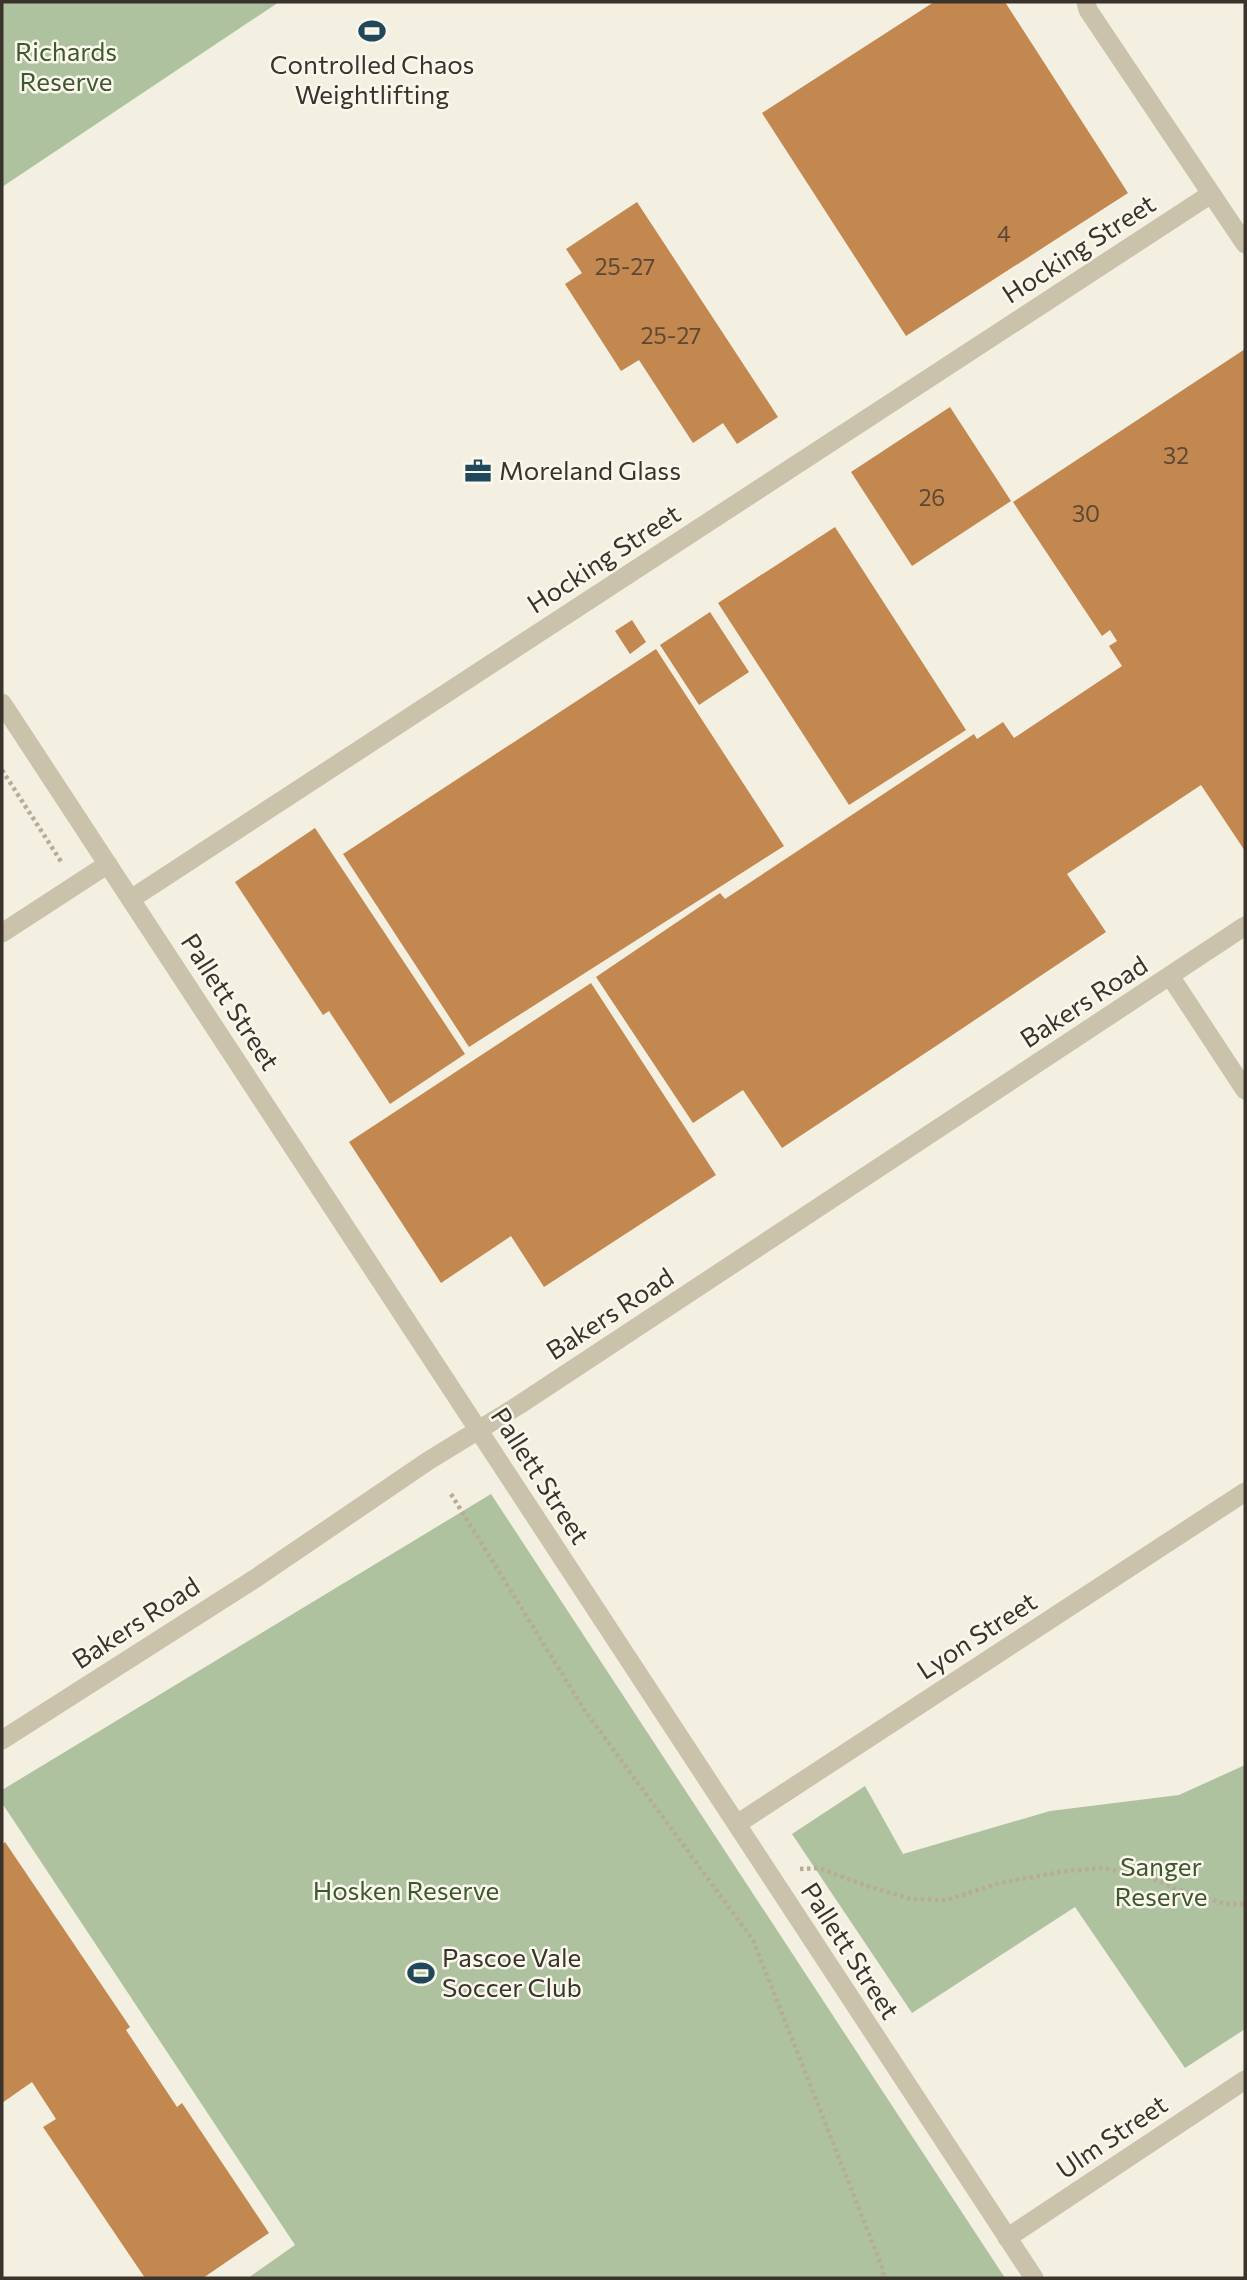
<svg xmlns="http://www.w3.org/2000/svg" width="1247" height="2280" font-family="Commissioner,sans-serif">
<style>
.green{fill:#aec2a0}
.building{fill:#c3884f}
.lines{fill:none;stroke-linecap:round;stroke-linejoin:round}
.path{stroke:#b7ad96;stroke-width:4.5;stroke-dasharray:3.5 3.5;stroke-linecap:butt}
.minor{stroke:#cbc2ac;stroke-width:19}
.tertiary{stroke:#cbc2ac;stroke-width:19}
.labels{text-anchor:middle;stroke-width:5;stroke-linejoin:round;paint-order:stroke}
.number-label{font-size:23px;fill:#5c4834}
.park-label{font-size:26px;fill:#3e572f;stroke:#faf8ed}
.poi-label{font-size:26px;fill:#39332b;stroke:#faf8ed;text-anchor:start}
.street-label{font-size:26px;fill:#39332b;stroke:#faf8ed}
</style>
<rect width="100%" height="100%" fill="#f3efe1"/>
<!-- green -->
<path class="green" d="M2,2H279L2,187Z
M491,1494L1005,2278H248L295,2245L2,1803V1790Z
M1245,1765V2029L1185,2068L1075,1907L912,2013L792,1834L865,1786L903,1854L1050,1811L1179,1795Z"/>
<!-- building -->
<path class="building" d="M934,2H1005L1128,193L906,336L762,113Z
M637,202L778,417L737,444L723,423L693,443L639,360L621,371L565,284L582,273L566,249Z
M1245,349V851L1201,785L1067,874L1106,932L942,1042L782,1148L743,1090L693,1123L596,977L720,893L725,899L974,734L977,739L1003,722L1014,738L1122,666L1109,646L1117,641L1110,630L1102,636L1013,502Z
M950,407L1011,501L912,566L851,472Z
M835,527L966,730L849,805L718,603Z
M710,612L749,672L699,705L660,645Z
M632,620L646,642L630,654L615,631Z
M656,649L784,846L469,1047L343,854Z
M315,828L465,1054L390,1104L329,1011L323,1015L235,882Z
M591,983L716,1175L544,1287L511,1236L441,1283L349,1142Z
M5,1842L130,2027L126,2030L177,2107L182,2103L269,2233L203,2278H145L43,2127L56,2119L32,2082L2,2103V1845Z"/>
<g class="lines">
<!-- path -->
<path class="path" d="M2,770L62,863
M451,1494L585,1711L753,1940L884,2272L881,2278
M800,1869L819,1868L867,1886L911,1899L947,1900L1000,1883L1066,1871L1103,1868L1157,1880L1173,1888L1226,1904H1245"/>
<!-- minor -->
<path class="minor" d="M1086,2L1088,10L1245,244
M2,703L1034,2278
M131,899L1211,194
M2,933L108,864
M1170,976L1245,1090
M737,1824L1245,1492
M1007,2238L1245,2080"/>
<!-- tertiary -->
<path class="tertiary" d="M2,1740L256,1578L428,1461L519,1405L1245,926"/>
</g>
<!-- icons -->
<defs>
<symbol id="stadium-bare" viewBox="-9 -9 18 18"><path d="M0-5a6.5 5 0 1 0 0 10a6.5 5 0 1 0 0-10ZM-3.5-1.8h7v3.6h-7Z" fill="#21485a" stroke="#faf8ed" stroke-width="2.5" paint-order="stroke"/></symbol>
<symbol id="office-bare" viewBox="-9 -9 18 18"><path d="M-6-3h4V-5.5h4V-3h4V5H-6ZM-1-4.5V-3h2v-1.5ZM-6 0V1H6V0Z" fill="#21485a" stroke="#faf8ed" stroke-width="2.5" paint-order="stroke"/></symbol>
</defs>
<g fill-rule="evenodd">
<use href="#stadium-bare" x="353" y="12" width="38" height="38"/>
<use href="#office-bare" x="459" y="452" width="38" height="38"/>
<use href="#stadium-bare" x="402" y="1954" width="38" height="38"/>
</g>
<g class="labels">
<!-- number labels -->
<g class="number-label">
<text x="1004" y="242">4</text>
<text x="625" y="275">25-27</text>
<text x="671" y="344">25-27</text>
<text x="1176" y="464">32</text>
<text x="932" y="506">26</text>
<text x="1086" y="522">30</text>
</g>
<!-- park labels -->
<g class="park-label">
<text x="66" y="61">Richards<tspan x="66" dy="30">Reserve</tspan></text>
<text x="1161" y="1876">Sanger<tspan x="1161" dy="30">Reserve</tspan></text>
<text x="406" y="1900">Hosken Reserve</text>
</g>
<!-- poi labels -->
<g class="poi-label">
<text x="372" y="74" text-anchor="middle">Controlled Chaos<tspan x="372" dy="30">Weightlifting</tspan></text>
<text x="499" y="480">Moreland Glass</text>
<text x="442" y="1967">Pascoe Vale<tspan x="442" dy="30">Soccer Club</tspan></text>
</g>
<!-- street labels -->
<g class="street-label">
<text transform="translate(1079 249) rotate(-33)" y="9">Hocking Street</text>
<text transform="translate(604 559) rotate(-33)" y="9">Hocking Street</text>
<text transform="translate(230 1002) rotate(57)" y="9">Pallett Street</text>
<text transform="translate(1084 1002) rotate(-33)" y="9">Bakers Road</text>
<text transform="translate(610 1314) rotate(-33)" y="9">Bakers Road</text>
<text transform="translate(540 1476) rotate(57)" y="9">Pallett Street</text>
<text transform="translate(136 1623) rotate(-33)" y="9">Bakers Road</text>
<text transform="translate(977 1636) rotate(-33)" y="9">Lyon Street</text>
<text transform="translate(850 1951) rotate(57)" y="9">Pallett Street</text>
<text transform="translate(1112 2137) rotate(-34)" y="9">Ulm Street</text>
</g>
</g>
<!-- border -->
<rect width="1247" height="2280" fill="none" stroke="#39332b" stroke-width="7"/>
</svg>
